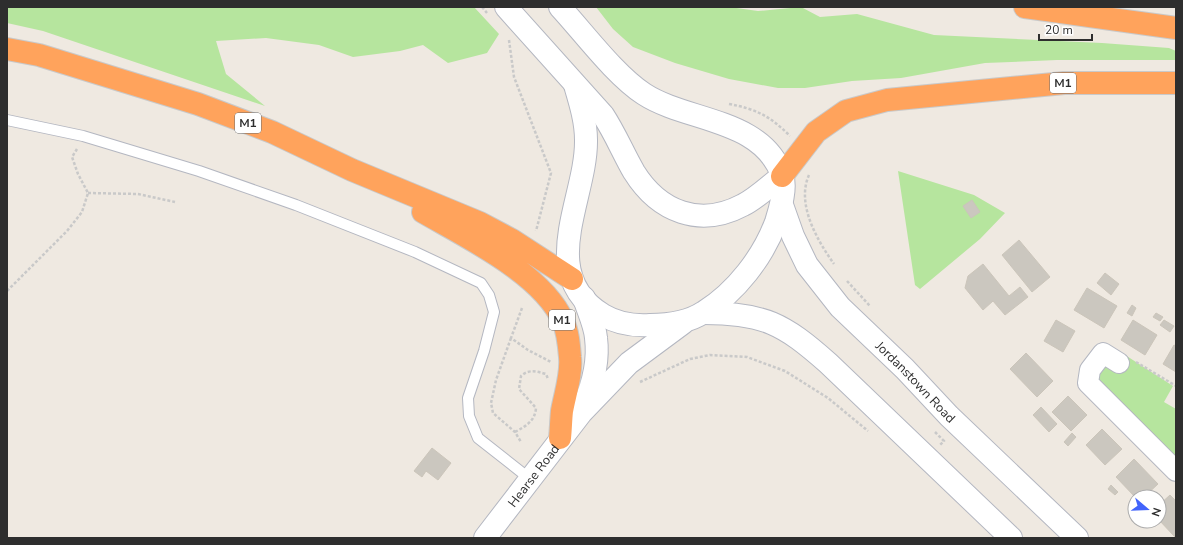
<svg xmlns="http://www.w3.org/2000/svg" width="1183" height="545" font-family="'Nunito Sans',sans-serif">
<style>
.green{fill:#b6e59e}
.building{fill:#cbc7bf;stroke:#cbc5ba}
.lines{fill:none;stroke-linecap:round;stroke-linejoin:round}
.service-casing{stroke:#b4b7c1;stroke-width:12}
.minor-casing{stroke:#b4b7c1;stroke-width:22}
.secondary-casing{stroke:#b4b7c1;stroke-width:24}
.motorway-casing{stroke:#c9c9c9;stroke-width:24}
.path{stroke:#c9c9c9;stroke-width:2.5;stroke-dasharray:3 2;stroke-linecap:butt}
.service{stroke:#fff;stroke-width:10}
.minor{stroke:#fff;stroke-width:20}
.secondary{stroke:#fff;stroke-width:22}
.motorway{stroke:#ffa35c;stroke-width:22}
.labels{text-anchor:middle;stroke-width:3;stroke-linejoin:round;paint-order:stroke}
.shield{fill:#fff;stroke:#6d6d6d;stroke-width:1}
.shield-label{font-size:12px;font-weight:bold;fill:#2e2e2e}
.street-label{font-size:13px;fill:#2e2e2e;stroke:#fff}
</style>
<rect width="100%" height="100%" fill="#efe9e1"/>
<!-- green -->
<path class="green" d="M7,7H474L499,34L487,53L448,63L423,45L400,51L353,57L319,45L266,38L216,41L226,74L265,106L43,31L7,23Z
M596,7H729L758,11L801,7L820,17L857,14L934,35L1102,43L1169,48L1176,51V60H1057L985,63L901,78L852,81L805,88H778L729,79L675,63L633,47L613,29Z
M898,171L974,195L1005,213L980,239L920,289L915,285Z
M1119,351L1173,386L1164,402L1176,409V459L1095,378L1096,366L1112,363Z"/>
<!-- building -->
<path class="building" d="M972,200L980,212L971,218L963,206Z
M1019,240L1050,277L1032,292L1002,255Z
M983,264L1009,296L1020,287L1028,297L1005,315L993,301L983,310L965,288L968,276Z
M1105,273L1119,284L1111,295L1097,283Z
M1087,288L1117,306L1104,328L1074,310Z
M1132,305L1136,308L1132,316L1127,313Z
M1156,313L1163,317L1160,321L1153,317Z
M1056,320L1075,331L1063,352L1044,341Z
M1133,320L1157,335L1145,355L1121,340Z
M1164,320L1174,326L1170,332L1160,325Z
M1174,345L1176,346V372L1163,364Z
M1026,353L1053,381L1037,397L1010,369Z
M1068,396L1087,415L1071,431L1052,412Z
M1041,407L1057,424L1049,432L1033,415Z
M1102,429L1122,449L1105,465L1086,445Z
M1072,433L1076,437L1068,446L1064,442Z
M432,448L451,463L438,480L426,471L422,477L414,471Z
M1134,459L1158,484L1144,497H1135L1116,477Z
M1111,485L1118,492L1115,495L1108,489Z
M1170,495L1176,501L1175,537L1159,520V505Z"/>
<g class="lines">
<defs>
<path id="service" d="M7,120L83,136L199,171L296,205L415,252L481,283L489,295L494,312L484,351L468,398L469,416L478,438L530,479"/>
<path id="minor" d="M1119,363L1103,353L1090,370L1088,383L1176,471"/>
<g id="secondary">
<path d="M506,7L603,115C615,133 623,153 634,172C659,212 700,228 743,205C757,198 770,185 782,176"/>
<path d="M560,7C584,33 615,75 644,94C687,122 762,118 782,175C787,188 780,209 776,222C763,257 736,292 704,312C689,322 668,325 650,325C634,326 618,324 603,315C535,274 587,198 586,140C586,121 580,102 575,85"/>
<path id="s1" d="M782,205L793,236L807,265L840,307L905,369L949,416L1077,538"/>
<path d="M584,298C588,311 595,325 596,338C599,361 593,384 584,405"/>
<path d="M704,313C764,313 784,324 828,363L1011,538"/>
<path id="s2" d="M485,538L581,413L629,363L683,323"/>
</g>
<path id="motorway" d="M1025,7L1176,28
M7,49L39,55L198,104L272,132L352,170L480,223L512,240L572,279
M782,176L816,132L846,111L887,100L1064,83H1176
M423,212C466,237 543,274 563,321C568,332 569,345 570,357C572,374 565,394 562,411C561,420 561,429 560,438"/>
</defs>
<!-- service casing -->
<use href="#service" class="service-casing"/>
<!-- minor casing -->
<use href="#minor" class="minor-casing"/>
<!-- secondary casing -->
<use href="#secondary" class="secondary-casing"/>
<!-- motorway casing -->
<use href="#motorway" class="motorway-casing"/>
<!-- path -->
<path class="path" d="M482,7L487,13
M509,40L514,77L551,173L536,231
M729,104C756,109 770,116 790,136
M809,175C796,204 817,240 834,264
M88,193L138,194L175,202
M847,281L870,306
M7,291L67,231L82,212L88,193L78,174L72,157L77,149
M522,308L511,338L528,350L551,362
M511,338L496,380L491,403L493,413L515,432L521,442
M1136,362L1176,386
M640,382L690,359L710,355L747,357L785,371L828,398L868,431
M515,432C526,426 535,421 536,408L519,389L521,376C529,369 536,371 546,374L548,379
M935,432L944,441L940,445"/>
<!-- service -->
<use href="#service" class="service"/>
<!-- minor -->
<use href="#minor" class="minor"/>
<!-- secondary -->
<use href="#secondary" class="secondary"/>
<!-- motorway -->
<use href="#motorway" class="motorway"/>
</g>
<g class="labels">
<!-- shield labels -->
<g class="shield">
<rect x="1050" y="73" width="26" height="20" rx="3"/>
<rect x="235" y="113" width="26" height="20" rx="3"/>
<rect x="549" y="310" width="26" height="20" rx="3"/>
</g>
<g class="shield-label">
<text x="1063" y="87">M1</text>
<text x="248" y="127">M1</text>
<text x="562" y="324">M1</text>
</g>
<!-- street labels -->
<g class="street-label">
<text dy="5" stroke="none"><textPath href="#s1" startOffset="225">Jordanstown Road</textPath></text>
<text dy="5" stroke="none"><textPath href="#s2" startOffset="79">Hearse Road</textPath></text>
</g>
</g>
<!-- border -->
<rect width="1183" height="545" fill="none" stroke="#2e2e2e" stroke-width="16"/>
<!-- north arrow -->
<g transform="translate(1147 509) rotate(109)"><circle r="19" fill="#ffffff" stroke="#ababab"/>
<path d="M0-3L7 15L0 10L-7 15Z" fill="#4264fb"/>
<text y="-6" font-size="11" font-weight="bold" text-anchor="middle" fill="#2e2e2e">N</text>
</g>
<!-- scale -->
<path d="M1039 34v6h53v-6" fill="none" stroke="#2e2e2e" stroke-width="2"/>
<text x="1045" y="34" font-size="12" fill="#2e2e2e" stroke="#ffffff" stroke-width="3" paint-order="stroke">20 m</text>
</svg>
